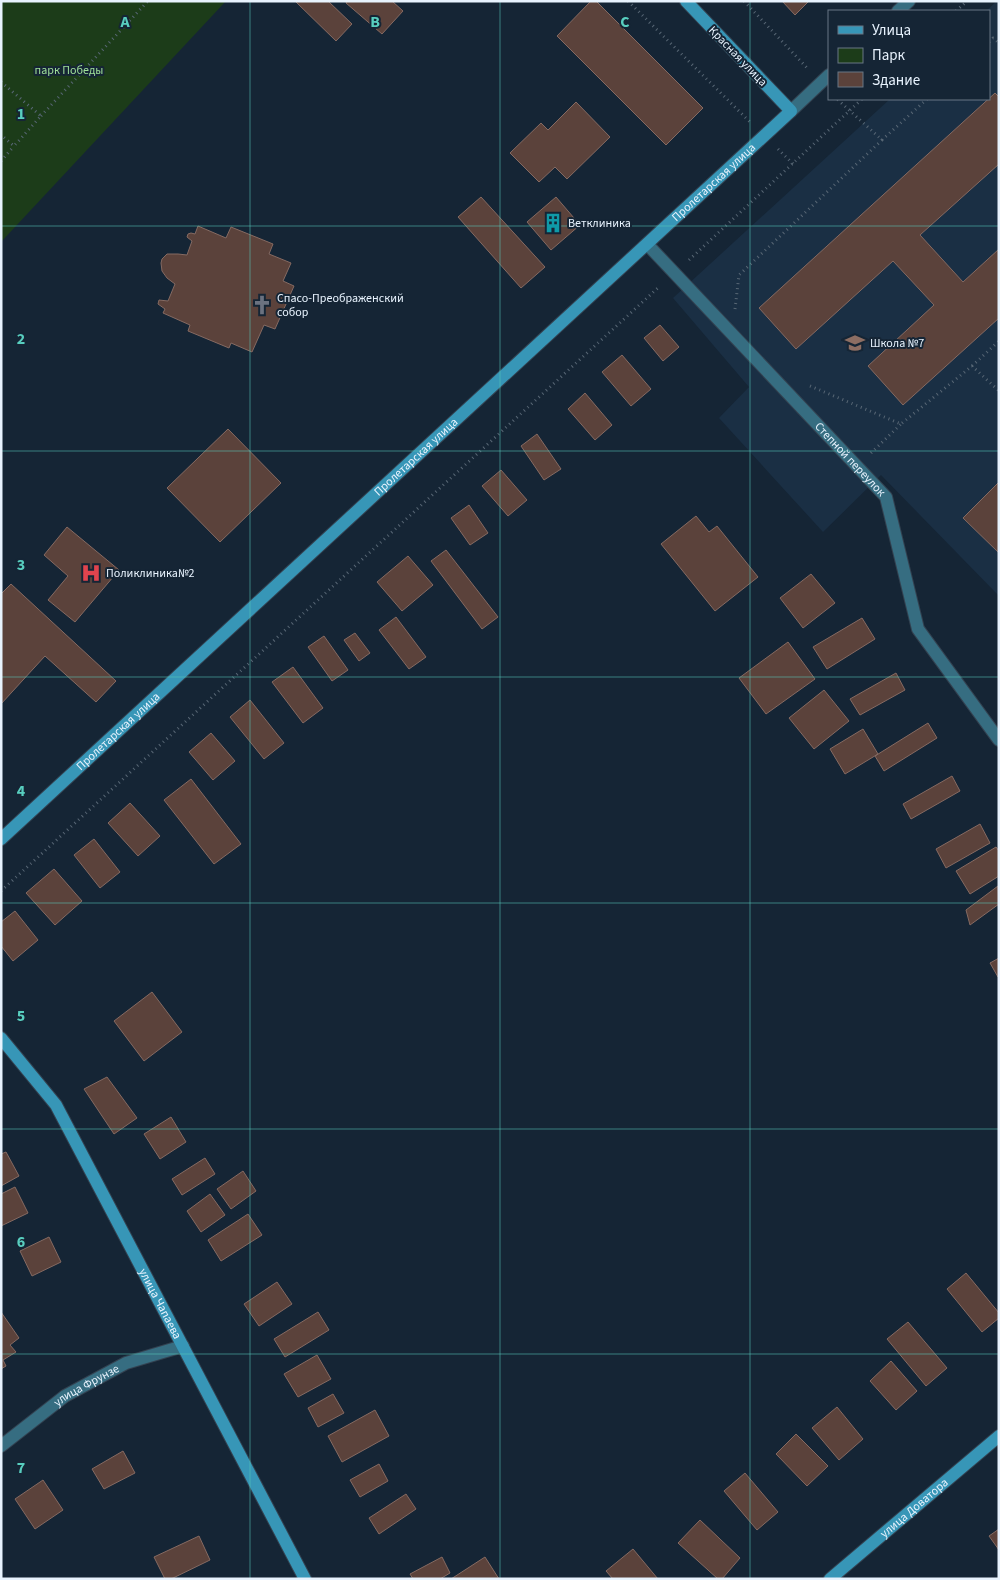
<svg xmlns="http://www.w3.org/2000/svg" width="1000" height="1580" font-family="'Source Sans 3',sans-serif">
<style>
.built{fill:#1a2f44}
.green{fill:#1c3c19}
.building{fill:#5b423b;stroke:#856a62}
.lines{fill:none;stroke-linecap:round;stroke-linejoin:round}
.street-casing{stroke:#334251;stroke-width:14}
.secondary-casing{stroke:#334251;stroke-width:14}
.path{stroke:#586775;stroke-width:3;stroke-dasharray:1 4;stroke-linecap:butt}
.street{stroke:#366d81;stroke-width:12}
.secondary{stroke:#3796b7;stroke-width:12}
.grid{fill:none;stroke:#58cebf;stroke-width:1;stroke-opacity:0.55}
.labels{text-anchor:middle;stroke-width:4;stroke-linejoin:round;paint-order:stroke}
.street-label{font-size:12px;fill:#e8f3fe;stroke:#152535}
.park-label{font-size:12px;fill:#9fdf98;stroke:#152535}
.poi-label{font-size:12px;fill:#e8f3fe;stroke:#152535;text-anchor:start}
.grid-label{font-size:16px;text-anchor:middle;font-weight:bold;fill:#58cebf;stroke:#152535;stroke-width:4;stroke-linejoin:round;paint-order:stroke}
</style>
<rect width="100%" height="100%" fill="#152535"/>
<!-- built -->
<path class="built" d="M997,1H999V596L881,475L823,532L719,418L749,387L673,298L890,99H989V11H986Z"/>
<!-- green -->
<path class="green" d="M1,1H226L1,242Z"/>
<!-- building -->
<path class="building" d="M295,1H328L352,24L336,41Z
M347,1H392L403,11L382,34L346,3Z
M591,1H596L703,108L666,145L557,36Z
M782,1H809L795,15Z
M995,93L999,97V164L920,235L963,282L999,249V318L903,405L868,366L934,305L893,261L796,349L759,308Z
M576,102L610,137L567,179L555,167L539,182L510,153L541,123L548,130Z
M481,197L545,267L521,288L458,217Z
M556,197L580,225L551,250L527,222Z
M198,226L226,238L231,227L273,244L269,254L291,263L283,281L294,286L275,329L264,325L252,352L231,343L229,348L188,331L190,325L163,313L165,309L158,304L159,300L168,301L175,284L167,278L162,271L161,263L162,259L167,254H178L187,255L192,241L187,237L188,234L191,233L195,234Z
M660,325L679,347L663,361L644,338Z
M622,355L651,389L631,406L602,372Z
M585,393L612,425L595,440L568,409Z
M228,429L281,483L220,542L167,488Z
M537,434L561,469L544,480L521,446Z
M501,470L527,500L508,516L482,486Z
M998,483L999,484V553L963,518Z
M469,505L488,533L470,545L451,518Z
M696,516L709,532L717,526L758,577L715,611L661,544Z
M67,527L119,570L75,622L48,600L68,576L44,555Z
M446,550L498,617L482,629L431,561Z
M408,556L433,585L402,611L377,582Z
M811,574L835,603L803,628L780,598Z
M11,584L116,681L96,702L45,656L1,704V594Z
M396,617L426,657L409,669L379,630Z
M862,618L875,639L827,669L813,647Z
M355,633L370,653L359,661L344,640Z
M324,636L348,670L332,681L308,647Z
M788,642L815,679L766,714L739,678Z
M293,667L323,708L303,723L272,682Z
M896,673L905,690L860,715L850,699Z
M824,690L849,721L814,749L789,718Z
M250,700L284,743L264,759L230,717Z
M928,723L937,738L884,771L875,756Z
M863,729L878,754L845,774L830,749Z
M211,733L235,761L213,780L189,752Z
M952,776L960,791L911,819L903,804Z
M191,779L241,844L214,864L164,800Z
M130,803L160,836L138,856L108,823Z
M980,824L990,843L946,868L936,849Z
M94,839L120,872L100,888L74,855Z
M996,847L999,851V876L970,894L956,871Z
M54,869L82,901L55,925L26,893Z
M998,886L999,904L970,925L966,910Z
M15,911L38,940L13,961L1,946V922Z
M999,958V977H998L990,963Z
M152,992L182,1032L144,1061L114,1021Z
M107,1077L137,1118L114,1134L84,1089Z
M171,1117L186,1142L160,1159L144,1134Z
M6,1152L19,1176L1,1186V1154Z
M205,1158L215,1174L182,1195L172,1179Z
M243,1171L256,1191L231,1209L217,1189Z
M15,1187L28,1213L1,1226V1194Z
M210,1194L225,1215L201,1232L187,1211Z
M248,1214L262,1235L221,1261L208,1240Z
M49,1237L61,1262L32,1276L20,1251Z
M966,1273L999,1313V1318L982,1332L947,1289Z
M277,1282L292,1304L259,1326L244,1304Z
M1,1312L19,1338L10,1345L16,1352L3,1360L6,1366L1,1369Z
M318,1312L329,1330L285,1357L274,1339Z
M908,1322L947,1368L926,1386L887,1339Z
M317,1355L331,1379L298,1397L284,1374Z
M891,1361L917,1391L896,1410L870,1381Z
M333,1394L344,1413L318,1427L308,1408Z
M837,1407L863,1439L839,1460L812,1428Z
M375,1410L389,1436L342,1462L328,1436Z
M796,1434L828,1466L807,1486L776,1454Z
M123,1451L135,1473L104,1489L92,1469Z
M379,1464L388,1481L360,1497L350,1480Z
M745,1473L778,1512L757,1530L724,1491Z
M43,1480L63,1510L35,1529L15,1499Z
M406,1494L416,1509L379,1534L369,1518Z
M700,1520L740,1558L722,1579H718L678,1543Z
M999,1529V1550L989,1536Z
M199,1536L210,1560L171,1579H165L154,1557Z
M633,1549L658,1579H613L606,1571Z
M442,1557L450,1573L440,1579H413L410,1574Z
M485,1557L499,1579H451Z"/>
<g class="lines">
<defs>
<g id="street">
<path d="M898,11L909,1"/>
<path d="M791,111L829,75"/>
<path id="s1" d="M647,244L886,497L918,629L999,740"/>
<path id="s2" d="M1,1446L65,1396L126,1363L183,1346"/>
</g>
<g id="secondary">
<path id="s3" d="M1,839L791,111L686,1"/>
<path id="s4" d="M1,1038L56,1105L305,1579"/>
<path id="s5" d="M830,1579L999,1436"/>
</g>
</defs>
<!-- street casing -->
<use href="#street" class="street-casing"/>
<!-- secondary casing -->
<use href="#secondary" class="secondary-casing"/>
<!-- path -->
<path class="path" d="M628,1L750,122
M744,1L809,70
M956,11L967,1
M989,42L993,38L999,43
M1,82L41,116L14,146L1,135
M41,116L148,1
M882,140L927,99
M778,149L793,164
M1,161L14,146
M689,260L862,99
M735,309L739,275L882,140L837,99
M972,366L999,341
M810,386L901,424L972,366L999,391
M871,453L901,424
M1,891L660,286"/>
<!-- street -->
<use href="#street" class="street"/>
<!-- secondary -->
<use href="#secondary" class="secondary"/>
</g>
<!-- grid -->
<path class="grid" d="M250,1V1579M500,1V1579M750,1V1579M1,226H999M1,451H999M1,677H999M1,903H999M1,1129H999M1,1354H999"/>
<!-- icons -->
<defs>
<symbol id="building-bare" viewBox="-9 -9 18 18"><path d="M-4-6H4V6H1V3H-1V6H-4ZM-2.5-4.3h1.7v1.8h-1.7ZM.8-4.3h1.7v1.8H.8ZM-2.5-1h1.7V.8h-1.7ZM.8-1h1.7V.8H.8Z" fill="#0f9aa8" stroke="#152535" stroke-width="2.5" paint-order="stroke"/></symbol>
<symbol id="church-bare" viewBox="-9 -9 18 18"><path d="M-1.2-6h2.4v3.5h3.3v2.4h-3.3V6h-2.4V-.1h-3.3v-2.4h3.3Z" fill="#6b7280" stroke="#152535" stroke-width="2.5" paint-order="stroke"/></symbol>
<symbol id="school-bare" viewBox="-9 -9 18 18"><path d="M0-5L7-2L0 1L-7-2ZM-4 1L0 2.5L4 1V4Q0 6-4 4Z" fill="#8d6e63" stroke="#152535" stroke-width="2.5" paint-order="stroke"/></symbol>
<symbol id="hospital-bare" viewBox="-9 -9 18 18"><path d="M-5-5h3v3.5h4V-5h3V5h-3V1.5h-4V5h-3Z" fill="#e0444e" stroke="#152535" stroke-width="2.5" paint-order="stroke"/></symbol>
</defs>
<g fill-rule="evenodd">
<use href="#building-bare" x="539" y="209" width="28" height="28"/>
<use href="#church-bare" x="248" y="291" width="28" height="28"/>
<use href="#school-bare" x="841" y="329" width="28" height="28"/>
<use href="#hospital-bare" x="77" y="559" width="28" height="28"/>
</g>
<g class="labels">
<!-- street labels -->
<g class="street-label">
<text transform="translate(738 56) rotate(46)" y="4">Красная улица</text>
<text dy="4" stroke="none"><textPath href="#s3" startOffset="969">Пролетарская улица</textPath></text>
<text dy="4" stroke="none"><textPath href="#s3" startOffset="564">Пролетарская улица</textPath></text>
<text dy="4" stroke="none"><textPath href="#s1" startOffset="296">Степной переулок</textPath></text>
<text dy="4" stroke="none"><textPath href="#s3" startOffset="159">Пролетарская улица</textPath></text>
<text dy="4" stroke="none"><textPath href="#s4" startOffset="311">улица Чапаева</textPath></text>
<text dy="4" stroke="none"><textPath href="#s2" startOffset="105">улица Фрунзе</textPath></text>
<text dy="4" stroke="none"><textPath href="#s5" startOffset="110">улица Доватора</textPath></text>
</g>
<!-- park labels -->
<g class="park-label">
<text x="69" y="74">парк Победы</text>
</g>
<!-- poi labels -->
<g class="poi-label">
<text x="568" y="227">Ветклиника</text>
<text x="277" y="302">Спасо-Преображенский<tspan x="277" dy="14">собор</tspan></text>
<text x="870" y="347">Школа №7</text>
<text x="106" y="577">Поликлиника№2</text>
</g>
</g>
<g class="grid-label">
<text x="125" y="27">A</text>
<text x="375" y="27">B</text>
<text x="625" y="27">C</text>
<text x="21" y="119">1</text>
<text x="21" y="344">2</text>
<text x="21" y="570">3</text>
<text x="21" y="796">4</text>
<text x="21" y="1021">5</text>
<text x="21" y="1247">6</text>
<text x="21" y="1473">7</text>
</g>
<!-- border -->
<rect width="1000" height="1580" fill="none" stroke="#e8f3fe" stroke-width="5"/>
<!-- legend -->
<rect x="828" y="10" width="162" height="90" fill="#152535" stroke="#697785"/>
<rect x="838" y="26" width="25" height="8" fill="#3796b7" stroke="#697785"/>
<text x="872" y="35" font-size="15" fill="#e8f3fe">Улица</text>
<rect x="838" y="48" width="25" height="15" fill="#1c3c19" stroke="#697785"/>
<text x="872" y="60" font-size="15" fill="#e8f3fe">Парк</text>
<rect x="838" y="72" width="25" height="15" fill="#5b423b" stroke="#697785"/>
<text x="872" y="85" font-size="15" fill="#e8f3fe">Здание</text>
</svg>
